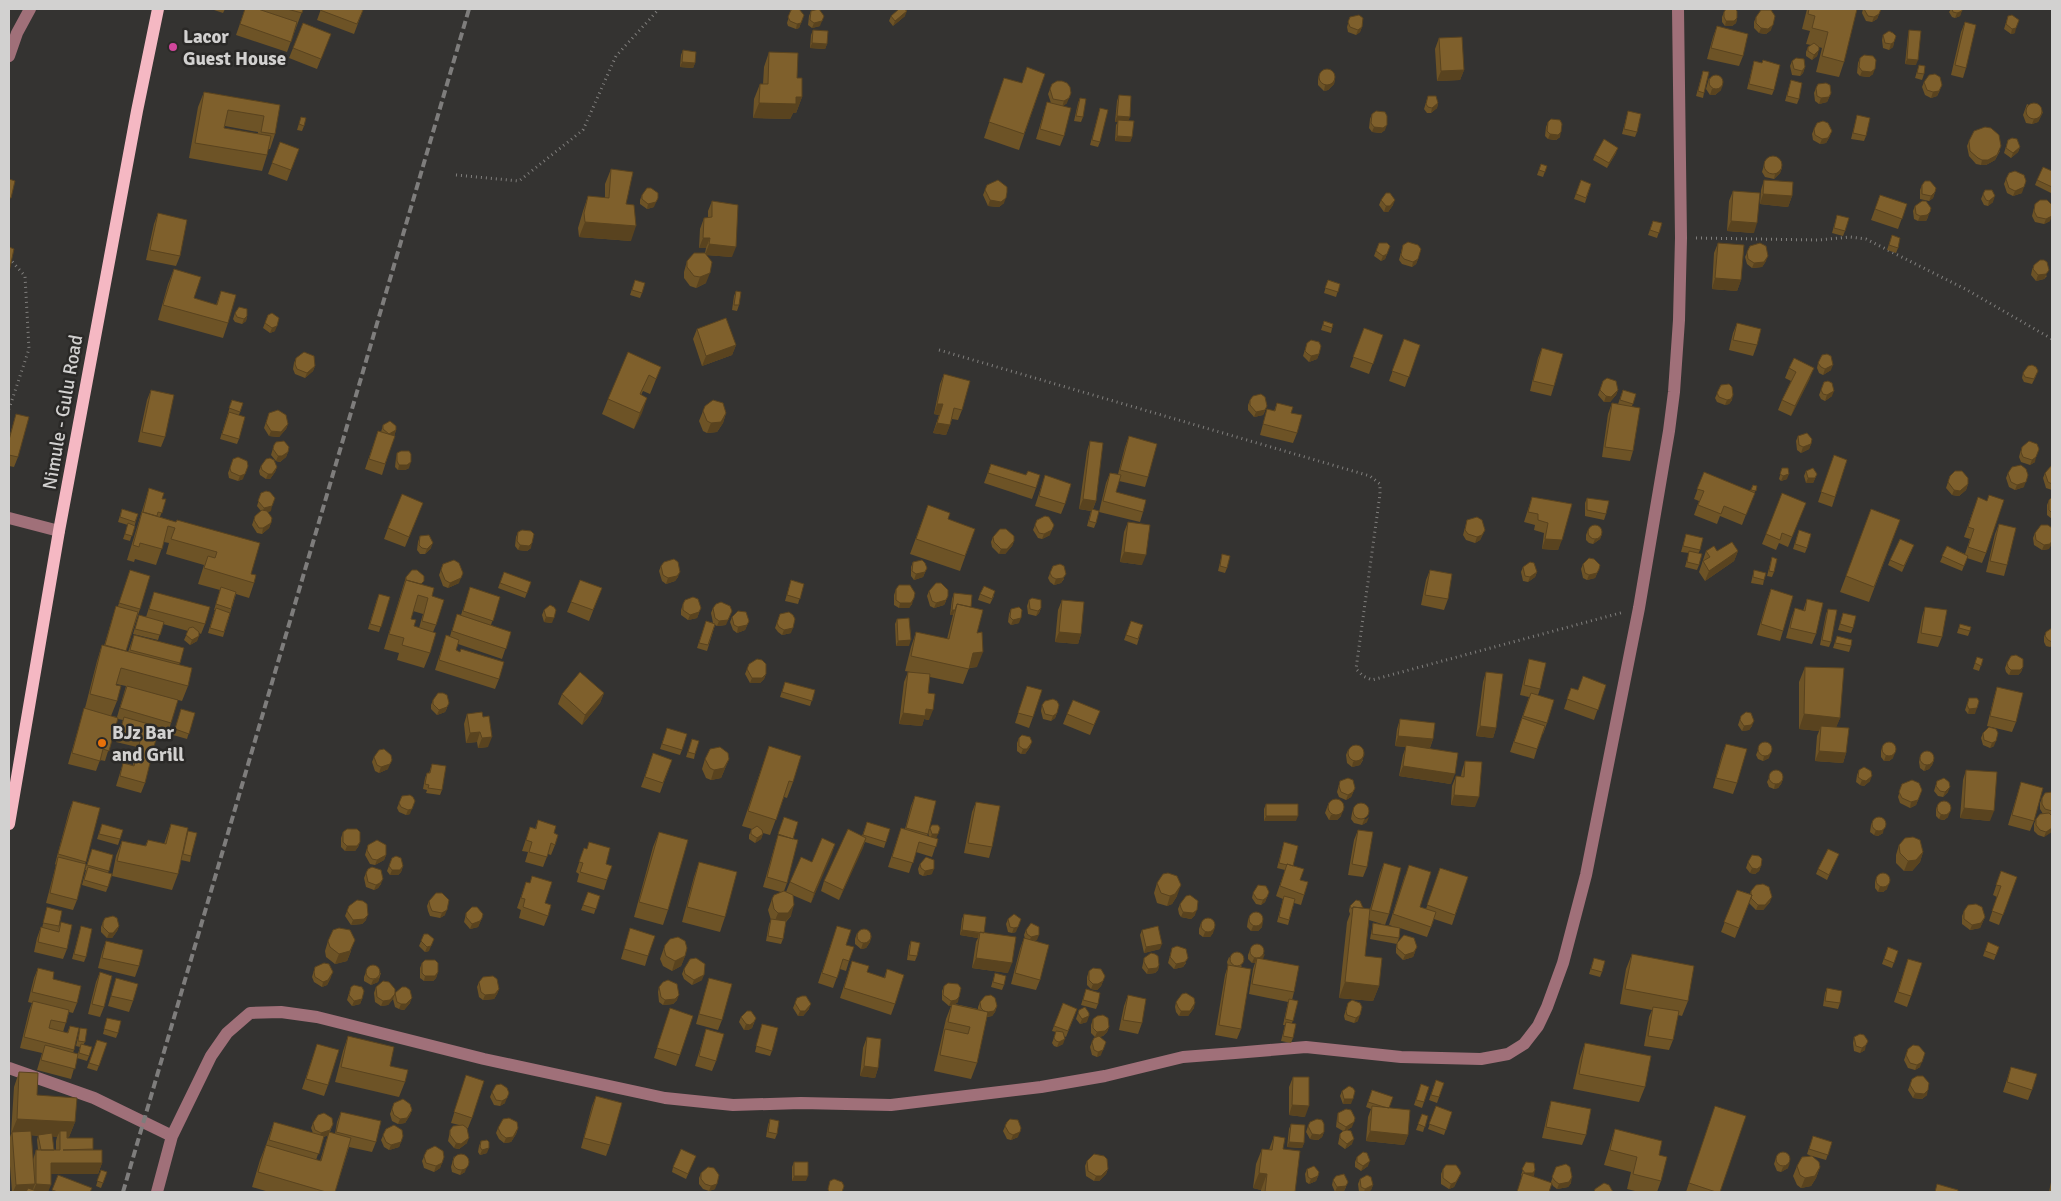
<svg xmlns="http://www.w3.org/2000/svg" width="2061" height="1201" font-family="Signika,sans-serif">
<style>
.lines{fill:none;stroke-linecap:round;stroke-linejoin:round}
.path{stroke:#807f7d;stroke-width:3;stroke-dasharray:1 4;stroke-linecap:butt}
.minor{stroke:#a07079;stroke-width:12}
.major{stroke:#f5b8c3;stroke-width:12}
.rail{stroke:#7e7d7c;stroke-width:4;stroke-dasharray:8 4;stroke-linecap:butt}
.wall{fill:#6d5326;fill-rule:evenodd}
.shaded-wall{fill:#59431f}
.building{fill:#7f602c;stroke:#59431f}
.hotel-dot{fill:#d1479c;stroke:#2a2927;stroke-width:2}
.food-dot{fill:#e8710a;stroke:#2a2927;stroke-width:2}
.labels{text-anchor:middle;stroke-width:5;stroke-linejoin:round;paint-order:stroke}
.poi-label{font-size:19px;font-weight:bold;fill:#d2d1d0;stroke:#2a2927;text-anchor:start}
.street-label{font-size:19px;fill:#d2d1d0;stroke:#2a2927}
</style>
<rect width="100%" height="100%" fill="#343331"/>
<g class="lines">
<!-- path -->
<path class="path" d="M456,175L519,181L583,130L616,56L659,9
M1696,238L1819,240L1850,237L1866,239L1967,290L2052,339
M9,258L25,276L29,349L9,409
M939,350L1370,476L1380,484V494L1356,669L1363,676L1372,680L1624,612"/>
<!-- minor -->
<path class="minor" d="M9,56L17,33L30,9
M9,518L59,531
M9,1068L94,1098L172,1136
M157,1192L172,1136L211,1056L227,1033L250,1013L281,1012L317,1017L484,1059L665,1098L733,1105L801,1103L891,1105L1041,1087L1105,1076L1183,1057L1235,1053L1306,1047L1401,1057L1481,1059L1508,1054L1524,1044L1538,1026L1547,1007L1563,963L1586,875L1639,608L1669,431L1674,392L1679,320L1681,238L1678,9"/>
<!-- major -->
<path class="major" d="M9,824L59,531L137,111L158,9"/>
<!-- rail -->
<path class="rail" d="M123,1192L469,9"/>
</g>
<!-- wall -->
<path class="wall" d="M211,9H225L223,13Z
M245,9H303L287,52L236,35Z
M321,9L363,10L354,34L317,20Z
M1807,9H1857L1844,62L1839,77L1816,72L1822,48L1819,47L1817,56L1812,60L1806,56V52L1808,47L1811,45L1806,44L1810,31L1802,29Z
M1863,9H1881L1877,19L1872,22L1866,21L1862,13Z
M1951,9H1962L1960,16L1955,18L1952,17L1949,12Z
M791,10L804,15L799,28L796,29L788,26L787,23Z
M811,11L820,26L812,28L808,25L809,16Z
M1724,12L1737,18L1736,23L1732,26H1725L1722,22V17Z
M891,16H905L893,26L889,21Z
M2008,16L2015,33L2011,34L2004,29Z
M1350,17L1362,27L1360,32L1356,35L1348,32L1347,27Z
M1756,17L1771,30L1766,34L1759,33L1754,28V22Z
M1965,22L1966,68L1963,78L1951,75L1961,32Z
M303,23L331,34L317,69L289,58Z
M1717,26L1743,56L1739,66L1707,59L1713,37Z
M813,30L827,44L825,49L810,48L811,35Z
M1909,30L1916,65L1905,64L1908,35Z
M1883,35L1894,42L1893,47L1889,50L1883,48L1882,40Z
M1439,38L1464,70L1460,80L1437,81L1435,49Z
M683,50L695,63L693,68L680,67L681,55Z
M769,52L797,78L802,97L796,113H793L790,119L753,118L754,99L760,84H763L764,67Z
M1860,58L1873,74L1869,77L1860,76L1857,73L1858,63Z
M1763,60L1774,90L1772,95L1747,89L1754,61L1762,63Z
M1792,61L1805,67L1803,73L1800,76L1792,75L1790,66Z
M1919,65L1924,74L1922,80L1915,78Z
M1703,71L1704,93L1703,98L1696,96Z
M1045,74L1019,150L984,138L1004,78L1021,83Z
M1319,75L1335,79L1334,84L1328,90L1324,91L1318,85V80Z
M1709,78L1721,90L1715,95H1710L1706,89Z
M1791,80L1799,99L1797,104L1785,101Z
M1924,82L1940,90L1937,96L1931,98L1925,95L1922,87Z
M1052,84L1067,103L1063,106L1064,136L1060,146L1036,139L1044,112L1047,102L1051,103L1048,94Z
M1816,88L1831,93L1827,102L1819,104L1815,101L1814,93Z
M204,92L280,105L275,134L270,149H268L267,155L262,171L189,158L198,107ZM225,126L258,132V134L224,128Z
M1119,95L1128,121L1132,137L1130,142L1115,141L1116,125L1118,122H1115L1117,101Z
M1428,96L1438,103L1437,108L1431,113H1427L1424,109Z
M1080,98L1083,117L1081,122L1074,121L1078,103Z
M2027,104L2043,112L2038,122L2032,124L2026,123L2023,115Z
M1100,108V142L1098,147L1090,145Z
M1628,111L1637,132L1635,137L1622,134Z
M1372,114L1385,130L1381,133L1372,132L1369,128L1370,119Z
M1857,115L1866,136L1864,141L1851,139Z
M301,117L304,126L302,131L297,130Z
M1548,122L1560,137L1556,140L1548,139L1545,136L1546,127Z
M1814,129L1830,136L1826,143L1820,144L1813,140L1812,134Z
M2008,140L2020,147L2018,152L2011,158L2004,153Z
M1969,141L2000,151L1995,160L1986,165H1981L1976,164L1969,156L1967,146Z
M280,142L299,149L287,181L268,174Z
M1616,153L1607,168L1593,160L1595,155Z
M1765,161L1782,168L1780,173L1774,179L1765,177L1762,172Z
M1541,164L1547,166L1543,177L1537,175Z
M611,169L626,204L631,241L579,237L578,228L583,211L588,196L605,198V184Z
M2052,171V191L2051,193L2035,185L2037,180Z
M2006,179L2022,193L2013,196L2007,193L2004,184Z
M1581,180L1591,184L1585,203L1574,199Z
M1764,180L1792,196L1788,207L1760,204L1761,190Z
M987,185L1004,203L999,207L988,206L983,195Z
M1922,185L1935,192L1933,198L1929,201L1920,199V190Z
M1733,191L1754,233L1727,231L1729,201Z
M1983,194L1993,202L1988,206L1984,205L1981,199Z
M642,195L654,207L647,209L640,204V200Z
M1880,195L1907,204L1898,229L1871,220Z
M1381,200L1393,205L1388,212H1384L1379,205Z
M712,201L732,257L707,255L706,283L696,288L690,286L684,278V272L687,261L705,253L706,248H699L700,229L704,218H708V211Z
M2035,204L2050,221L2044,224L2035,222L2032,216Z
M1915,206L1928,217L1926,221H1918L1914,219L1913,211Z
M158,213L180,256L176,266L146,260L154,224Z
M1837,215L1845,231L1843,236L1832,233Z
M1653,221L1662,223L1657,238L1648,235Z
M1892,235L1898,248L1896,253L1887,250Z
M1718,243L1741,280L1737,291L1712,289L1714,253Z
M1403,245L1418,259L1416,264L1412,267L1402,264L1399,260Z
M1750,246L1766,261L1762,267L1752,268L1747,264L1745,257Z
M1377,248L1387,254L1385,259L1381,261L1374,256Z
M2034,265L2047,276L2044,279L2036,281L2031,275L2032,270Z
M174,269L194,298L216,305L221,291L228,323L223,338L158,320L168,284Z
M635,280L642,293L640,298L630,295Z
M1328,280L1340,284L1336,297L1324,293Z
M736,291L739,305L737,311L732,310L734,296Z
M235,313L247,316L246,321L242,324L235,322L233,319Z
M268,315L275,331L270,333L263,328Z
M1324,321L1333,324L1331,333L1321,330Z
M1737,323L1757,345L1753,356L1729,350L1733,333Z
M1364,328L1383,335L1369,374L1350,367Z
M697,329L736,345L732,355L702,366L693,339Z
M1404,339L1420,345L1405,387L1389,381Z
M1307,343L1319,354L1317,359L1309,362L1303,356Z
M1542,348L1554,386L1551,396L1530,391L1538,358Z
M296,358L315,366L313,371L305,378L295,374L293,369L294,363Z
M1818,363L1831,370L1823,375L1819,373L1817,368Z
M661,367L650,394L643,391L641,395L647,398L634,429L602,414L608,399Z
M1789,368L1810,378L1791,416L1778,410L1782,400L1791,381L1785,378Z
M2023,373L2036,376L2032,384L2024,382L2022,378Z
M944,374L962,410L958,420L952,419L946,435L933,433L939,415L934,414L940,384Z
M1603,381L1618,390L1616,395L1610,402H1604L1598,395Z
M1824,382L1832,396L1825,401L1821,399L1819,395Z
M1721,385L1732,400L1729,404L1725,405L1717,402L1715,398Z
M151,390L165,437L161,447L138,442L147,400Z
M1623,390L1636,394L1632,406L1633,451L1630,461L1602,457L1608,414L1612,403L1618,404Z
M232,400L243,403L239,415V439L237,444L220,439Z
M1250,400L1265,411L1263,415L1254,417L1248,410V405Z
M1277,403L1291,413L1297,433L1293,443L1260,435L1267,409L1274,411Z
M705,406L726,413L723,423L717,432L707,433L703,431L699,421Z
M269,413L288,424L286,429L279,437L269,436L264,428Z
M16,414L18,457L14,467L9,466V438Z
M383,425L396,430L382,475L365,469L378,431L381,432Z
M1129,436L1148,477L1145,487L1119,481L1116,492L1143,512L1140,522L1099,512L1106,483L1110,473L1118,474L1125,447Z
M1798,436L1811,444L1809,449L1801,453L1797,450L1796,441Z
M1090,441L1096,501L1093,509L1096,523L1094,528L1087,526L1091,511L1079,509L1087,451Z
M274,445L288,452L286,457L280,462L276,461L271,455Z
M2022,447L2035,462L2030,465L2021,462L2019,457L2020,453Z
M397,453L409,468L405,470H398L395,467L396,458Z
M1834,455L1847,460L1832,507L1818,502Z
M238,457L243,479L238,481L229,478L228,473L230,468Z
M991,464L1026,475L1036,488L1032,499L984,483Z
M2052,465V490L2046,488L2043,478L2045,473Z
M261,466L277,467L275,472L270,479H266L260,475L259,471Z
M1782,468L1787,479L1781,481L1779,479Z
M1806,471L1817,474L1813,483H1806L1804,476Z
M1704,472L1750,491L1753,485L1757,486L1742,525L1720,516L1717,524L1694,515L1699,501L1694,499Z
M2008,473L2024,487L2015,490L2009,487L2006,478Z
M1045,475L1065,504L1061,514L1035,506Z
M1950,476L1968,484L1966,490L1959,496L1952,495L1946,488Z
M149,488L162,499H166L160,517L176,522L251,574L254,583L249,598L236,594L223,637L208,633L215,610H214L220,590L198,584L204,565L166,554L169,543L164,542L156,565L135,559L134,562L127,560Z
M261,493L271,511L267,512L271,523L269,528L262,534L257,533L252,525L255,516L261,511L257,506Z
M1532,497L1572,504L1558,550L1542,549L1544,533L1534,530L1535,525L1524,522Z
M2052,497V519L2047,515V505L2049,500Z
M1587,498L1606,514L1604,520L1585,516V503Z
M1806,503L1788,547L1779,543L1776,550L1762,544L1766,534Z
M928,505L948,519L975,529L960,571L910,554Z
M1974,508L1986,553L1982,563L1967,558L1962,571L1940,562L1947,546L1965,554L1970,539L1964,537Z
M122,509L138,514L130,541L123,539L128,525L118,522Z
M1871,509L1900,520L1869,602L1840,592Z
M419,513L405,547L384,539L388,528Z
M1037,520L1050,535L1042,539L1038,538L1033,530Z
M1467,520L1485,530L1480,540L1475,543L1466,540L1463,535Z
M1128,522L1142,565L1120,562L1124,532Z
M1999,524L2007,565L2004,576L1986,572L1995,534Z
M1588,530L1602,534L1600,539L1593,544L1589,543L1586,540V535Z
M1799,530L1807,548L1805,553L1793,549Z
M518,532L531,548L527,551L518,550L515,546L516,537Z
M2035,533L2049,549L2042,550L2034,545L2033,538Z
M1686,534L1700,550L1698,554L1699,565L1697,570L1685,567L1689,553L1681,552Z
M420,536L431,548L425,554H420L417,550L418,542Z
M993,537L1014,541L1012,546L1005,554H999L992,547L991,542Z
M1912,550L1902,572L1888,565L1890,560Z
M1706,551H1738L1734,561L1705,581L1699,572Z
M1222,554L1227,568L1225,573L1218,571Z
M1772,557L1774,572L1772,577L1767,576Z
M913,562L927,568L923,577L914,580L911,576V567Z
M443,564L459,583L448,588L443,586L439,575Z
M1583,564L1599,569L1595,578L1587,580L1583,578L1581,569Z
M661,566L678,577L675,581L666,584L662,581L659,571Z
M1053,566L1064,579L1061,583L1054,585L1050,582L1048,578Z
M1523,567L1537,572L1535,577L1528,582L1523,581L1521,572Z
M130,570L140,609L126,651L128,652L134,635L184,648L179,665L188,686L182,701L155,694L171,723L168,733L158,730L145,783L141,793L116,786L123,763L133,765L137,747L116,742L123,720L118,719L105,761L100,760L96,771L68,764L81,719L85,708L97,661L102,645L104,646L116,606H118ZM116,684L126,686L117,717L111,716L117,701Z
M1430,570L1448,599L1444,610L1421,605L1426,580Z
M1754,570L1764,580L1763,585L1751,583Z
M504,572L531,582L525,598L498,588Z
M406,577L422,585L432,596L436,625L433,632L430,653L424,668L397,660L399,653L384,649ZM413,611L423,614L419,628L414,626L411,619Z
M580,580L602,588L589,621L567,612Z
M791,580L804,584L798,604L785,601Z
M470,587L500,597L491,625L511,632L502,659L458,644L456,650L499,679L495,689L435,670L446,635L450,636L457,614L461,615Z
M896,589L912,604L909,608H899L894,605V595Z
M1771,589L1783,631L1780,641L1757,635L1767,600Z
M929,591L946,601L944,605L934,608L930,606L927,596Z
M154,592L205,624L201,634L199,633L197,641L190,645L184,640L188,631L163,624L158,640L133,634L139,615L146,617Z
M954,593L971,607L977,633V667L969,668L963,684L930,677L928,693L929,720L924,719L922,726L899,724L904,682L908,672H910L905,671L911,647L916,632L947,639L953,615H950L952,599Z
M980,594L994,596L990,604L978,600Z
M390,597L379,632L368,629L377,599Z
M1807,599L1816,634L1812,644L1786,638L1791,619L1795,608L1803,611Z
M1029,600L1041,608L1039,613L1036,616L1028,614L1027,606Z
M1062,600L1081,634L1078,644L1055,642L1058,610Z
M683,604L699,613L697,618L688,620L681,615V610Z
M1925,607L1942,637L1938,647L1917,643L1922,617Z
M713,608L726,625L717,626L715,625L707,651L697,648L706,621L713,623L711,613Z
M1011,609L1019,623L1011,625L1008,622L1009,614Z
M1828,609L1831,642L1829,647L1820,645L1826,614Z
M544,610L552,623L544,622L542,615Z
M1843,613L1853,628L1851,633L1838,630Z
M780,614L791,633L782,635L778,632L775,628Z
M732,617L749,621L745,630L737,633L733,630L730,622Z
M897,619L909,646H896L895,624Z
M1131,621L1143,625L1137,645L1124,640Z
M1960,624L1970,631L1968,636L1957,633Z
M2052,628V646L2050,647L2046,646L2044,642V637L2046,632Z
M1837,636L1851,646L1849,652L1833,648Z
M1977,657L1983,659L1979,671L1973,669Z
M1529,659L1540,689L1538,695L1547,723L1543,734L1542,733L1534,759L1510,752L1529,697L1520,695L1526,669Z
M2007,663L2023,667L2021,672L2018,675H2009L2006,672L2005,668Z
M1805,667L1840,718L1836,727L1846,753L1843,763L1815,761L1817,736L1819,731L1799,729V682Z
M747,669L766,674L764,679L760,683H750L745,674Z
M1486,672L1496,728L1493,738L1476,736L1483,682Z
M785,682L815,690L810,706L780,697Z
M1606,685L1594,720L1564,709L1571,688L1578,690Z
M1027,686L1033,717L1029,728L1015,723Z
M1997,687L2016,722L2012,732L1987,726L1994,697Z
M604,693L600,703L582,725L558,704L562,694Z
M1969,698L1975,714H1968L1965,710Z
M433,700L447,708L445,712L437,715L431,709V705Z
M1042,705L1057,713L1055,718L1051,721L1043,719L1041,711Z
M181,709L195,713L187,739L173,735Z
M1100,711L1090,735L1063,724L1067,714Z
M467,714L483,717L488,747L478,748L477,742L466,743L464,724Z
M1741,716L1752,726L1749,730L1742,731L1738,725Z
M1400,719L1433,739L1430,748L1451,784L1399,776L1403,755L1406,747L1395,746L1397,729Z
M1989,727L1994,746L1990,748L1983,745L1981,738L1983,733Z
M667,728L682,750L680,755L660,749Z
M1019,738L1030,747L1025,754H1021L1017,751V743Z
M692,739L695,754L694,759L686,757Z
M1761,743L1769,758L1763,761L1758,759L1756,755Z
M1726,744L1737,783L1733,794L1713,788L1722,754Z
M1883,745L1893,758L1889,761H1884L1881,757V751Z
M769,746L793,782L787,798L784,797L770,835L763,833L761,839L755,843L749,839V835L752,829L742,826Z
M1348,750L1363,760L1360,765L1352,767L1347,763L1346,755Z
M653,753L672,760L660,793L641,787Z
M374,757L388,769L379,773L375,771L372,762Z
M1920,757L1934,760L1932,765L1929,769L1924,771L1920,768L1919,762Z
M705,759H729L721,778L711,780L706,778L702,769Z
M1465,761L1475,807L1451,805L1452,786L1456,776H1461L1462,771Z
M432,764L442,790L440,795L426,793L427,790L423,789L425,778L427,773H429Z
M1859,770L1870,781L1864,786L1860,785L1856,782L1857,775Z
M1966,770L1990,821L1960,818L1963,780Z
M1772,772L1783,779L1781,784L1778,788L1774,789L1769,787L1767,782Z
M1340,781L1355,788L1351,797L1346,800L1339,797L1337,792Z
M1937,781L1948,792L1943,797L1938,796L1934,791Z
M2021,782L2034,821L2030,831L2008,825Z
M1902,784L1922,790L1916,805L1910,808L1900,803L1898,797Z
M2052,792V814L2051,815L2052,816V831L2044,837L2038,835L2034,831V824L2036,819L2043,814L2040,809V803L2042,798Z
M402,796L410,814L406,815L399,812L397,808Z
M915,796L936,801L927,836H929L928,833L930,828L937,839H938L932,857L916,852L909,873L888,867L901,828L905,829L911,806Z
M73,801L100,808L85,864L77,900L73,910L46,903L56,865L55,864L69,811Z
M976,802L992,847L989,858L964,853L972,812Z
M1329,802L1341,816L1337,820H1329L1325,813Z
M1266,804L1296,821H1264V809Z
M1938,804L1948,817L1944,820L1939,819L1936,816V809Z
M1354,808L1367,822L1362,825L1354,823L1351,819L1352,813Z
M784,817L793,839L787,883L784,891L786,892L790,882L812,862L835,844L811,903L790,894L791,916L786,922L783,939L781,944L766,941L769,924L771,920L768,910L772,899L781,892L763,887L775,845Z
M538,820L554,833L555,845L551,855L548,854L543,867L525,862L528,852L522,851L530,827L535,829Z
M1873,820L1883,833L1878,836L1874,835L1870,832L1871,825Z
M867,822L890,829L884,848L865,842L839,900L821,891L824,881L862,836Z
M102,824L120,839L118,845L97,839Z
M171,824L187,834L191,856L190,862L181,860L178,874L172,890L112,876L116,856L122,841L145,846L148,840L164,844Z
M1358,830L1367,867L1363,877L1348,875L1354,840Z
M343,832L360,842L358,847L355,851H345L341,847V838Z
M659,832L668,910L663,925L634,917L653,847Z
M1284,842L1293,866L1300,880L1308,882L1301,905L1294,903L1288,925L1277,922L1283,899L1276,896L1285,870L1277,868Z
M368,845L386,855L384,860L375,865L370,864L365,855Z
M1899,845L1923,852L1920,862L1912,871H1904L1896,863V855Z
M584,848L587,849L606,864L607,880L604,890L577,882L579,874L576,872Z
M92,849L113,855L108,873V887L106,892L82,885L86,870H85Z
M1839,854L1827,880L1816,874L1818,869Z
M392,858L403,866L401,872L398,875H390L387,871Z
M699,862L725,917L720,932L682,922L694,877Z
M1748,862L1761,866L1759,871L1755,874L1750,873L1746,868Z
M1384,863L1389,914L1385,925L1369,920L1365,956L1379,986L1373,1001L1339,998L1347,922L1350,914L1349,911L1350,906L1363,908L1369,913L1380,873Z
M920,864L932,874L923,876L919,874L918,869Z
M1440,868L1468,877L1452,925L1434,919L1427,937L1400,928L1399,938L1397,944L1370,939L1372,928L1373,923L1395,927L1389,925L1405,875L1420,907L1426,909Z
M2001,871L2017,877L1999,925L1989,921L1997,897L1993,895Z
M366,873L381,884L378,888L374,890L366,887L364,878Z
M1877,876L1887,889L1883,892H1878L1875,888V882Z
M526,882L545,903L548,916L544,926L519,918L521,910L517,908Z
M1157,883L1177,896L1172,904L1167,906L1157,903L1154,893Z
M1737,890L1750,894L1751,891L1770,902L1763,910H1756L1749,903L1735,938L1721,932Z
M588,892L600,896L594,914L581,910Z
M1269,892L1265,902L1261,905L1256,904L1252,898L1253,893Z
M429,901L445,915L440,918L430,916L428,911L427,906Z
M1180,904L1195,915L1191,919L1181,917L1179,914L1178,909Z
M349,906L366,920L362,924L351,925L345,916Z
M47,907L59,926L57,931L61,922L67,949L63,959L34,952L37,938L41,927L42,928Z
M1964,911L1985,917L1980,928L1970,930L1962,924V916Z
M466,913L482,918L478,927L470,929L464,922L465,918Z
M964,914L984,933L1008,973L972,968L976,942L978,938L960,935L962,919Z
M1250,915L1262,927L1258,931H1251L1247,927L1248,920Z
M1008,919L1016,932L1012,933L1008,932L1006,924Z
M103,922L119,926L117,931L112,938H107L101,932V927Z
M1201,923L1213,933L1210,937H1203L1199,934V929Z
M81,926L86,957L84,962L72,959Z
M837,926L846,945L849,961L846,971L840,969L833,988L818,983Z
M630,928L648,956L645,966L621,959Z
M1026,930L1037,940L1034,941L1040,980L1036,990L1011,984L1020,949L1024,938L1025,939L1024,935Z
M1142,930L1160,949L1144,953L1140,935Z
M857,933L870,942L866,948L861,949L855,944V939Z
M424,934L429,951L425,952L419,946Z
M106,941L139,966L135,977L98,968L102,952Z
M328,941L351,951L347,961L335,964L326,957L325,951Z
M911,941L917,956L915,961L907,960L909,946Z
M1988,942L1999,947L1994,960L1983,956Z
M1397,943L1415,952L1413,957L1403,960L1396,953V948Z
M665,945L685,956L681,966L672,971L663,966L660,959Z
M1888,947L1898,951L1892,968L1882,964Z
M1172,948L1186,963L1183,967L1174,969L1168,963Z
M1250,950L1262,960L1294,992L1292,1000L1298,1001L1292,1023L1293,1038L1291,1043L1281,1041L1285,1025H1283L1288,1002L1249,994L1253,969L1255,963H1252L1248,959V955Z
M1632,954L1688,1001L1682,1016L1678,1015L1673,1040L1669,1050L1644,1046L1649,1017L1652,1010L1620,1004L1626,969Z
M1229,957L1242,966L1241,967V1029L1237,1039L1215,1035L1225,975L1228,966L1227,962Z
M1144,958L1159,965L1158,970L1155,973L1147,974L1142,968Z
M1594,958L1602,972L1600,977L1589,974Z
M1908,959L1911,996L1907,1007L1894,1002Z
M852,961L867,972L884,978L887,969L895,1004L891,1015L840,998Z
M422,963L438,972L436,978L433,981H424L420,978V968Z
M315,967L331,977L327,985L322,987L314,982L312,977Z
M38,968L53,979L77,1003L73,1013L69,1012L63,1032L67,1033L70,1026L74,1050L73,1053L78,1054L80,1047L76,1046L79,1033L80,1028L85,1042L83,1045L89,1056L87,1061L77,1058L71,1079L37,1070L42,1053L20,1048L29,1011L32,1003L28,1002L34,978Z
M684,969L702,980L692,985L684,979L682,974Z
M1089,971L1105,976L1101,986L1097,990L1091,989L1087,985V977Z
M100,972L104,1007L100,1017L88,1014L96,982Z
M366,972L381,973L378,982L371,985L364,981V977Z
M995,973L1004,985L1002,990L991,987Z
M116,978L133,1001L129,1012L108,1006Z
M709,978L722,1020L718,1030L696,1024L706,988Z
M479,982L499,989L497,994L494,999L483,1000L479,997L477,987Z
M944,986L958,1002L955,1004L978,1009V1007L980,1002L997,1006L995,1012L992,1016L987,1017L977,1063L971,1079L934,1071L946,1019L951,1006H949L942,1000V991Z
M351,987L362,999L360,1004L352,1006L347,1000Z
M376,987L395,994L410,1003L404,1010L399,1009L395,1007L393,999L388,1005L381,1006L375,1002L374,993Z
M659,987L677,1000L673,1004L663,1005L659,1002L658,992Z
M1827,988L1840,1003L1838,1009L1823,1006L1825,993Z
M1086,989L1098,1004L1096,1009L1081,1005Z
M1128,995L1142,1023L1138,1034L1119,1030L1124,1006Z
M797,998L809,1009L803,1016H798L793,1008Z
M1176,1002L1194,1008L1188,1016H1179L1176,1012L1175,1007Z
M1063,1003L1077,1009L1066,1037L1064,1036L1063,1044L1057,1047L1054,1046L1052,1043L1056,1032L1052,1031Z
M1348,1003L1358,1021L1354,1023L1345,1020L1344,1016Z
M670,1008L680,1055L676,1066L654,1058Z
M1079,1010L1087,1022L1080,1024L1076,1019Z
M741,1017L756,1018L752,1028L748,1030H744L739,1022Z
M107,1018L118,1033L116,1038L103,1034Z
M1093,1019L1109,1027L1107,1032L1103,1036L1099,1037L1101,1055L1097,1057L1092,1055L1090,1047L1092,1042L1098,1037H1095L1091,1033V1025Z
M762,1024L772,1051L770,1056L755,1052Z
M706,1029L716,1061L712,1071L695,1066Z
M348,1036L405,1082L399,1097L335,1082L343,1051Z
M867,1037L878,1068L875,1078L860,1076L863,1048Z
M1854,1037L1865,1050L1860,1053L1854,1051L1853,1043Z
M97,1040L107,1043L97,1071L87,1068Z
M1585,1043L1645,1087L1639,1102L1573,1089L1580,1058Z
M317,1044L328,1085L324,1096L302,1089Z
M1908,1049L1920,1067L1915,1070L1908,1068L1904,1060Z
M2011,1067L2032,1090L2028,1100L2003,1092Z
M19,1072L37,1095L75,1122L69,1137H67L93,1149V1150L102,1163L98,1174H51L48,1192H12L9,1153V1140L11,1134L14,1087ZM31,1135L38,1136L37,1140L38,1150H36L33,1160ZM52,1136L57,1137L56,1141V1150H54Z
M466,1075L472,1118L468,1128H467V1143L459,1149L454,1148L448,1141L449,1136L450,1130L459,1125L451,1123Z
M1293,1077L1305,1117L1289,1115V1087Z
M1912,1079L1927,1095L1922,1099L1913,1098L1908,1090Z
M1436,1080L1444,1083L1437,1103L1429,1100Z
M1421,1084L1429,1087L1422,1108L1414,1105Z
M1372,1090L1389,1108L1408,1135L1404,1145L1366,1141L1368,1117L1371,1109L1366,1107Z
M1342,1091L1351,1104H1343L1340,1096Z
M492,1092L505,1103L500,1106L494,1105L490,1097Z
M596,1096L610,1145L606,1156L581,1148L592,1106Z
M1551,1101L1586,1135L1582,1145L1542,1138L1548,1112Z
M394,1103L412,1110L410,1115L405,1123L398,1124L392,1121L390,1114Z
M1436,1106L1452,1112L1444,1135L1428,1129Z
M341,1112L376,1142L372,1152L349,1147L335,1192H269L252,1187L260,1160L266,1145L274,1122L313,1133L311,1128L313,1123L333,1124L330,1132L335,1134L337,1122ZM328,1135L320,1161L316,1160L324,1137Z
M1338,1113L1352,1127L1347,1130L1352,1144L1345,1149L1338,1144L1340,1134L1343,1131L1336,1127L1337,1118Z
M1422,1114L1428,1116L1423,1132L1416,1130Z
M770,1119L777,1134L775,1139L766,1137L768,1125Z
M1710,1121L1720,1192H1686Z
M1007,1122L1018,1137L1011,1140L1007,1139L1003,1131Z
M1291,1124L1304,1143L1302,1148L1287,1147L1289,1129Z
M1308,1126L1324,1132L1322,1137L1318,1140L1310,1139L1306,1132Z
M498,1128H518L516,1134L511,1142L504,1143L499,1139L496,1133Z
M386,1129L403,1136L399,1147L389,1150L384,1147L381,1140Z
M1615,1129L1659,1155L1661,1181L1657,1192H1639L1627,1189L1631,1172L1604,1165L1610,1145Z
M1274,1136L1283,1149L1295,1192H1261V1190L1253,1188L1256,1164L1262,1149L1269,1150Z
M1813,1136L1832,1142L1826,1160L1812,1156L1820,1167L1816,1178L1811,1186L1801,1188L1797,1185L1793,1176L1797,1166L1811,1156L1807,1154Z
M481,1141L487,1153L480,1155L478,1152L479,1146Z
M427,1150L444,1157L440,1168L434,1172L424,1168L422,1161Z
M1777,1155L1788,1168L1781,1172L1777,1171L1774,1164Z
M454,1156L465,1172L460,1175L452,1172L451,1167Z
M696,1156L686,1179L672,1172L673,1167Z
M1357,1157L1368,1166L1361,1171L1355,1167V1162Z
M1087,1161L1108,1169L1106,1174L1099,1181H1094L1086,1176L1085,1166Z
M794,1162L806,1181H792V1167Z
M1526,1162L1534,1176L1533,1177L1551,1183V1182L1556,1167L1571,1183L1568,1187L1557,1189L1553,1186L1552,1184L1522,1176L1521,1175Z
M1307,1169L1318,1176L1316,1181L1309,1184L1306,1182L1305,1174Z
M1443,1169L1461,1173L1454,1187L1449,1189L1441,1184V1174Z
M101,1170L107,1172L101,1188L96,1186Z
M701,1173L715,1189L709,1191L703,1189L699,1184V1178Z
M2052,1177V1192H2049Z
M1360,1179L1373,1185L1371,1190L1367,1192H1359L1358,1184Z
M1333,1180L1346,1187L1344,1191L1335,1192L1332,1185Z"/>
<!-- shaded-wall -->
<path class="shaded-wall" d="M907,11L905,16L893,26L895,21Z
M1962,11L1960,16L1955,18L1957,13Z
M1879,14L1877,19L1872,22L1874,17Z
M824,16L820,26L812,28L814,23Z
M1737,18L1736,23L1732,26H1725L1726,21Z
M801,23L799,28L796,29L797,24Z
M1773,25L1771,30L1766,34L1759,33L1761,28Z
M1362,27L1360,32L1356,35L1358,30Z
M2016,28L2015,33L2011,34L2012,29Z
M1894,42L1893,47L1889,50L1891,44Z
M812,43L827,44L825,49L810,48Z
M1819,50L1817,56L1812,60L1814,55Z
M1907,59L1918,60L1916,65L1905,64Z
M682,62L695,63L693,68L680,67Z
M1805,67L1803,73L1800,76L1802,71Z
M1875,69L1873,74L1869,77L1860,76L1862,71Z
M1464,70L1460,80L1437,81L1441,71Z
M1335,79L1334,84L1328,90L1324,91L1325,85Z
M1723,85L1721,90L1715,95H1710L1712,89Z
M1942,85L1937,96L1931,98L1933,92Z
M1071,93L1067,103L1062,107L1064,101Z
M1831,93L1827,102L1819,104L1821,98Z
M796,97H802L796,113H793L790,119L753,118L759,103Z
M1438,103L1437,108L1431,113L1432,108Z
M2043,112L2038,122L2032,124L2034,119Z
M1117,116L1130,117L1128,122H1115Z
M1387,125L1385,130L1381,133L1372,132L1374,127Z
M1832,131L1830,136L1826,143L1820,144L1822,139Z
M1561,132L1560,137L1556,140L1548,139L1550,134Z
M1117,136L1132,137L1130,142L1115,141Z
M2001,146L1995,160L1986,165H1981L1982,160Z
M2020,147L2018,152L2011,158L2013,153Z
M1618,148L1616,153L1607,168L1609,163Z
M1782,168L1780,173L1774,179L1775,174Z
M2024,187L2022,193L2013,196L2015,191Z
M1935,192L1933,198L1929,201L1931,196Z
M1763,194L1792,196L1788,207L1760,204Z
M1995,196L1993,202L1988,206L1989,201Z
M658,198L654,207L647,209L648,204Z
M1006,198L1004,203L999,207L988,206L990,200Z
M1395,200L1393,205L1388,212H1384L1386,206Z
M1930,212L1928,217L1926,221H1918L1920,216Z
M2052,216L2050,221L2044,224L2046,219Z
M1731,221L1757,223L1754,233L1727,231Z
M585,222L636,226L631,241L579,237Z
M703,238H710L706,248H699Z
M709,244L736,247L732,257L705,255Z
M1387,254L1385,259L1381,261L1383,256Z
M1768,256L1766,261L1762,267L1752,268L1754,263Z
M1418,259L1416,264L1412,267L1413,262Z
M2049,270L2044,279L2036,281L2038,275Z
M710,273L706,283L696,288L700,277Z
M1715,278L1741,280L1737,291L1712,289Z
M247,316L246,321L242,324L244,319Z
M277,326L275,331L270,333L272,328Z
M736,345L732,355L702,366L706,356Z
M1319,354L1317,359L1309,362L1311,356Z
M1833,365L1831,370L1823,375L1825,369Z
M315,366L313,371L305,378L307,373Z
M1814,368L1810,378L1791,416L1795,406Z
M1618,390L1616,395L1610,402H1604L1606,396Z
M1834,391L1832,396L1825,401L1827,395Z
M1733,395L1732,400L1729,404L1725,405L1727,400Z
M647,398L642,413L634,429L640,413Z
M937,404H943L939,415L934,414Z
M1267,406L1263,415L1254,417L1256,412Z
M726,413L723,423L717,432L707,433L711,423Z
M937,423L950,425L946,435L933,433Z
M288,424L286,429L279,437L269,436L271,431Z
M396,430L394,436L387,440L389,434Z
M1811,444L1809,449L1801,453L1803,447Z
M288,452L286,457L280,462L276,461L278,456Z
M2036,457L2035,462L2030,465L2032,460Z
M411,462L409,468L405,470H398L399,465Z
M248,466L243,479L238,481L240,476Z
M277,467L275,472L270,479H266L268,474Z
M1789,474L1787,479L1781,481L1783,476Z
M1817,474L1813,483H1806L1808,478Z
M2028,475L2024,487L2015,490L2017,485Z
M1968,484L1966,490L1959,496L1952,495L1954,490Z
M1083,499L1096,501L1092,511L1079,509Z
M272,506L271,511L262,513L264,508Z
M271,523L269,528L262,534L263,528Z
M1052,530L1050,535L1042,539L1044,534Z
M1485,530L1480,540L1475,543L1477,537Z
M1602,534L1600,539L1593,544L1595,539Z
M1545,539L1562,540L1558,550L1542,549Z
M1014,541L1012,546L1005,554H999L1001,549Z
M2052,541V544L2049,549L2042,550L2044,545Z
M433,543L431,548L425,554L427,549Z
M532,543L531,548L527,551L518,550L520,545Z
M1738,551L1734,561L1705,581L1709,571Z
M1124,552L1146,555L1142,565L1120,562Z
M1599,569L1595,578L1587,580L1589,575Z
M680,572L678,577L675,581L666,584L668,578Z
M925,572L923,577L914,580L916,574Z
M1537,572L1535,577L1528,582L1530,577Z
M463,573L459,583L448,588L450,583Z
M1066,574L1061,583L1054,585L1056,579Z
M948,596L944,605L934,608L936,603Z
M914,598L912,604L909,608H899L900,603Z
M701,608L697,618L688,620L690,615Z
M1041,608L1039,613L1036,616L1038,611Z
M952,610H955L953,615H950Z
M730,616L726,625L717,626L719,621Z
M546,617L554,618L552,623L544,622Z
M1021,618L1019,623L1011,625L1013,620Z
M749,621L745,630L737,633L738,627Z
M793,628L791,633L782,635L784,630Z
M1059,632L1081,634L1078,644L1055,642Z
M199,636L197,641L190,645L192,640Z
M911,640L909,646H896L898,641Z
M983,652L977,667L967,668L973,653Z
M2023,667L2021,672L2018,675H2009L2011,670Z
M766,674L764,679L760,683H750L752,678Z
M604,693L600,703L582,725L585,715Z
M449,703L445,712L437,715L439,710Z
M1977,708L1975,714H1968L1969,709Z
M926,709L933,710L929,720L924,719L922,726L899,724L903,713Z
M1057,713L1055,718L1051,721L1053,716Z
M1804,714L1840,718L1834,733L1821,726L1819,731L1799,729Z
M1754,721L1752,726L1749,730L1742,731L1744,726Z
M1480,726L1496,728L1493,738L1476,736Z
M480,732L477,742L466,743L470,733Z
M1398,736L1433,739L1429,750L1406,745V747L1395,746Z
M492,737L488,747L478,748L482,738Z
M1996,741L1994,746L1990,748L1992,743Z
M1032,742L1030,747L1025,754H1021L1023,749Z
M1819,751L1846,753L1843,763L1815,761Z
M1771,753L1769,758L1763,761L1764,756Z
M1895,753L1893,758L1889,761H1884L1886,755Z
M1365,754L1360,765L1352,767L1353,762Z
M729,759L721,778L711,780L714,770Z
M392,760L388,769L379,773L381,767Z
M1934,760L1932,765L1929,769L1924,771L1926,765Z
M1403,766L1455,774L1451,784L1399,776Z
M1872,776L1870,781L1864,786L1860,785L1862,780Z
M1783,779L1781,784L1778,788L1774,789L1775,784Z
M1950,787L1948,792L1943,797L1945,792Z
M1355,788L1351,797L1346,800L1348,795Z
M1454,795L1479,797L1475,807L1451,805Z
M1918,800L1916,805L1910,808L1911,802Z
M415,801L410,814L406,815L408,810Z
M1964,808L1994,811L1990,821L1960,818Z
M1343,811L1341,816L1337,820H1329L1331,815Z
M1950,812L1948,817L1944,820L1939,819L1941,814Z
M1266,816H1298L1296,821H1264Z
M1369,817L1367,822L1362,825L1364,820Z
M1884,828L1883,833L1878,836L1874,835L1876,830Z
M2052,828V832L2044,837L2046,832Z
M763,834L761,839L755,843L757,838Z
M932,834H938L936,839H930Z
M866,838L863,848L839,900L843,890Z
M360,842L358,847L355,851H345L347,846Z
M835,844L832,854L811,903L814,893Z
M1923,852L1920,862L1912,871H1904L1908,861Z
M386,855L384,860L375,865L377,860Z
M403,866L401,872L398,875H390L392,870Z
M1761,866L1759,871L1755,874L1750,873L1752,868Z
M934,869L932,874L923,876L925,871Z
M383,879L381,884L378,888L374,890L376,885Z
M1889,884L1887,889L1883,892H1878L1880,886Z
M1181,885L1177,896L1172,904L1167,906L1170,896Z
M1267,897L1265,902L1261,905L1263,900Z
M1772,897L1770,902L1763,910H1756L1758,905Z
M794,905L791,916L784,923H774L778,913Z
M447,910L445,915L440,918L442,913Z
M1197,910L1195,915L1191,919L1181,917L1183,912Z
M368,915L366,920L362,924L351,925L353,920Z
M1985,917L1980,928L1970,930L1972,925Z
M482,918L478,927L470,929L472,924Z
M1263,922L1262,927L1258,931H1251L1253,926Z
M119,926L117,931L112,938H107L109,933Z
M1018,927L1016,932L1012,933L1014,928Z
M1215,928L1213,933L1210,937H1203L1205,932Z
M962,930L979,933L978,938L960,935Z
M1039,935L1037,940L1029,942L1031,937Z
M872,936L870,942L866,948L861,949L863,943Z
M434,939L429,951L425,952L427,947Z
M355,940L347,961L335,964L339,954Z
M1162,944L1160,949L1144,953L1146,947Z
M1417,947L1413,957L1403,960L1405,955Z
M1265,954L1263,959L1259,963L1257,958L1255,963H1252L1254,958Z
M685,956L681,966L672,971L675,961Z
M976,958L1012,963L1008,973L972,968Z
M1188,958L1183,967L1174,969L1176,964Z
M1159,965L1158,970L1155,973L1147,974L1148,969Z
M333,972L331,977L327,985L322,987L323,982Z
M438,972L436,978L433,981H424L425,976Z
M704,975L702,980L692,985L694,980Z
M380,977L378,982L371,985L373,980Z
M1103,981L1101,986L1097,990L1091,989L1093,984Z
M1345,982L1379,986L1373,1001L1339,998Z
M499,989L497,994L494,999L483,1000L485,995Z
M395,994L393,999L388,1005L381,1006L383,1001Z
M679,995L677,1000L673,1004L663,1005L665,1000Z
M959,997L958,1002L954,1005L949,1006L951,1001Z
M412,998L410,1003L404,1010L399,1009L401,1004Z
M362,999L360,1004L352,1006L354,1001Z
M1195,1003L1194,1008L1188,1016H1179L1181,1011Z
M811,1004L809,1009L803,1016H798L800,1011Z
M997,1006L995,1012L992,1016L983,1017L985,1012Z
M1360,1015L1358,1021L1354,1023L1356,1018Z
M1089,1016L1087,1022L1080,1024L1082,1019Z
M754,1022L752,1028L748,1030H744L746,1024Z
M1109,1027L1107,1032L1103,1036L1095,1037L1097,1032Z
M1065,1039L1063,1044L1057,1047L1059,1042Z
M1866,1045L1865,1050L1860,1053L1862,1048Z
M1103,1050L1101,1055L1097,1057L1098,1052Z
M1922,1062L1920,1067L1915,1070L1917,1065Z
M864,1066L878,1068L875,1078L860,1076Z
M1928,1090L1927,1095L1922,1099L1913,1098L1915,1093Z
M507,1098L505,1103L500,1106L502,1101Z
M1344,1099H1353L1351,1104H1343Z
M1292,1105L1309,1106L1305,1117L1289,1115Z
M412,1110L410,1115L405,1123L398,1124L400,1119Z
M17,1119L75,1122L69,1137H60V1131L57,1137L11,1134Z
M1354,1122L1352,1127L1344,1132L1346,1127Z
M518,1128L516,1134L511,1142L504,1143L506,1138Z
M330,1130L329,1135L319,1138L321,1133Z
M1370,1131L1408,1135L1404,1145L1366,1141Z
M1020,1132L1018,1137L1011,1140L1013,1135Z
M1324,1132L1322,1137L1318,1140L1310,1139L1312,1134Z
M469,1138L467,1143L459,1149L454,1148L456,1143Z
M1354,1139L1352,1144L1345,1149L1347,1144Z
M401,1142L399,1147L389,1150L391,1145Z
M1289,1142L1304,1143L1302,1148L1287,1147Z
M489,1148L487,1153L480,1155L482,1150Z
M1370,1161L1368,1166L1361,1171L1363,1166Z
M51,1163H102L98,1174H47Z
M442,1163L440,1168L434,1172L436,1166Z
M1790,1163L1788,1168L1781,1172L1783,1167Z
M467,1167L465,1172L460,1175L462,1170Z
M1820,1167L1816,1178L1811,1186L1801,1188L1805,1178Z
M1108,1169L1106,1174L1099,1181H1094L1096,1176Z
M1535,1170L1534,1176L1531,1179L1523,1178L1525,1173Z
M1259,1173L1267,1174L1261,1190L1253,1188Z
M1461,1173L1454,1187L1449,1189L1451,1184Z
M794,1176H808L806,1181H792Z
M1318,1176L1316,1181L1309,1184L1311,1179Z
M1572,1177L1571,1183L1568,1187L1557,1189L1559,1184Z
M1348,1182L1344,1191L1335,1192L1337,1187Z
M35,1184L32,1192H13L16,1185Z
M36,1184L51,1185L48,1192H33Z
M717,1184L715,1189L709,1191L711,1186Z
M1373,1185L1371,1190L1367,1192H1364L1365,1189Z"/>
<!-- building -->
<path class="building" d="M245,9H258L297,22L291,42L240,24Z
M287,9H303L302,13Z
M321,9H359L363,10L357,24L320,10Z
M794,9H799L804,15L801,23L797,24L790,21L788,17L791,10Z
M819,9L824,16L822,21L814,23L810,20L811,11Z
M899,9H904L907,11L895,21L891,16Z
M1726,9H1735L1737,11V18L1734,21H1726L1724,17V12Z
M1809,9H1857L1844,62L1822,56L1828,32L1812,28L1815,16L1808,14Z
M1864,9H1881L1879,14L1874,17L1868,16Z
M1952,9H1962V11L1957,13L1953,12Z
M1761,10H1771L1775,16L1773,25L1768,29L1761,28L1756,23V17Z
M1359,15L1363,18L1362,27L1358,30L1350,27L1348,22L1350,17Z
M2012,15L2019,20L2016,28L2012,29L2006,24L2008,16Z
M1965,22L1976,25L1966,68L1955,65Z
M303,23L331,34L321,59L293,48Z
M1717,26L1748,34L1743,56L1711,48Z
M813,30L828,31L827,44L812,43Z
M1909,30L1921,31L1918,60L1907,59Z
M1889,31L1893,33L1896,36L1894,42L1891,44L1885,43L1883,35Z
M1462,37L1464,70L1441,71L1439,38Z
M1814,43L1819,47V50L1814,55L1808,51V47Z
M683,50L696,52L695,63L682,62Z
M769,52L798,53L797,78H802V97H796V104L759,103L760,84H768Z
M1864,55L1873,56L1876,60L1875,69L1871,72L1862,71L1859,67L1860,58Z
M1796,58L1804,59L1805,67L1802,71L1794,69L1792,61Z
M1763,60L1780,65L1774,90L1749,84L1754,61L1762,63Z
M1919,65L1925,66L1924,74L1917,73Z
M1027,67L1045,74L1024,134L989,122L1004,78L1022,83Z
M1319 77a8 8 0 1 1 16 0a8 8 0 1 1-16 0Z
M1703,71L1709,72L1704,93L1698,91Z
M1935,74L1940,77L1942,85L1939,91L1933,92L1927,90L1924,82L1929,75Z
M1709 82a7 7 0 1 1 14 0a7 7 0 1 1-14 0Z
M1791,80L1802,83L1799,99L1787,96Z
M1057,81H1062L1067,83L1070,87L1071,93L1069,98L1064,101L1053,99L1050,89L1052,84Z
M1826,83L1830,85L1831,93L1829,97L1821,98L1817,96L1816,88L1818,84Z
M204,92L280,105L275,134L261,132L264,116L228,110L224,128L271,136L267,155L195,143Z
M1119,95L1131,96L1130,117L1117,116Z
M1428,96H1436L1438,103L1432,108L1428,107L1426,104Z
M1080,98L1086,99L1083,117L1076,116Z
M1047,102L1071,108L1064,136L1040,129Z
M2026 111a8 8 0 1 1 16 0a8 8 0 1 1-16 0Z
M1100,108L1108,110L1100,142L1092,140Z
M1376,111L1385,112L1387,116V125L1383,128L1374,127L1371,123L1372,114Z
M1628,111L1641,114L1637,132L1624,129Z
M1857,115L1870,118L1866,136L1853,133Z
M301,117L306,118L304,126L299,124Z
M1551,119L1560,120L1562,124L1561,132L1558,135L1550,134L1547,131L1548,122Z
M1118,120L1134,121L1132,137L1117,136Z
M1823,121L1828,123L1832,131L1828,138L1822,139L1815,135L1814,129L1817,123Z
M1985,127L1991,128L1999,135L2001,146L1997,155L1988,160H1982L1978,158L1970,151L1969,141L1974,131Z
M2012,138L2017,139L2020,147L2013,153L2006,148L2008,140Z
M1604,139L1618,148L1609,163L1595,155Z
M280,142L299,149L291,170L272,163Z
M1764 165a9 9 0 1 1 18 0a9 9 0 1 1-18 0Z
M1541,164L1547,166L1545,172L1539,170Z
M2043,167L2052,171V187L2037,180Z
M611,169L633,172L626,204L634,205L636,226L585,222L584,213L588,196L609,198Z
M2015,171L2024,175L2026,181L2024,187L2015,191L2009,188L2006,179L2009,173Z
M9,179L15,181L11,198H9Z
M998,180L1007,187V192L1006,198L1001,202L990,200L985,190L987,185Z
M1581,180L1591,184L1586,198L1576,194Z
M1764,180L1793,182L1792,196L1763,194Z
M1925,181H1930L1936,188L1935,192L1931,196L1922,194V185Z
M647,188H651L658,193V198L656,202L648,204L642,199V195Z
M1985,190H1992L1995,196L1989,201L1986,200L1983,194Z
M1733,191L1760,193L1757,223L1731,221Z
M1386,193H1390L1395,200L1390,206H1386L1381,200Z
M1880,195L1907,204L1902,219L1875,209Z
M2040,200H2047L2052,205V216L2046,219L2037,217L2034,211L2035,204Z
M712,201L738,205L736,247L709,244L710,238H703L704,218L712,217Z
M1922,201H1926L1931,208L1930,212L1927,215L1920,216L1916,214L1915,206Z
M158,213L187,220L180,256L150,250Z
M1837,215L1849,218L1845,231L1834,228Z
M1653,221L1662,223L1659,233L1650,230Z
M1892,235L1900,238L1898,248L1889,245Z
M1408,242L1418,245L1421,249L1418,259L1413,262L1404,259L1401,255L1403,245Z
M1379,243H1387L1390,246L1387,254L1383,256L1376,251Z
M1718,243L1744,245L1741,280L1715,278Z
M1760,243L1766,246L1768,256L1764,262L1754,263L1748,259L1747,252L1750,246Z
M9,247L14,249L9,272Z
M694,253H705L712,262L710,273L700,277L694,276L687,267V261Z
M2040,260H2044L2047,262L2049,270L2046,274L2038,275L2033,269L2034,265Z
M174,269L201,277L194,298L217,305L221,291L236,295L228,323L163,305Z
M635,280L645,283L642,293L632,290Z
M1328,280L1340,284L1338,292L1325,288Z
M736,291L741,292L739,305H734Z
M239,307L247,309V316L244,319L237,317L235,313Z
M272,313L279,318L277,326L272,328L265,323L268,315Z
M726,318L736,345L706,356L697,329Z
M1324,321L1333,324L1332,328L1323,325Z
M1737,323L1761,329L1757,345L1733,340Z
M1364,328L1383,335L1373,364L1353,357Z
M1404,339L1420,345L1409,377L1392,371Z
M1311,340L1319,342L1321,346L1319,354L1311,356L1308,354L1305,351L1307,343Z
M1542,348L1563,354L1554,386L1533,381Z
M304,352L314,356L315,366L307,373L297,369L295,364L296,358Z
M628,352L661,367L656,379L649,375L640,394L647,398L640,413L608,399Z
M1827,354L1831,356L1833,365L1825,369L1821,367L1818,363L1822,355Z
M1794,358L1814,368L1795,406L1782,400L1796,372L1789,368Z
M2032,365L2036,367L2038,371L2034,379L2025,377L2023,373L2028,366Z
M944,374L970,381L962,410L954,408L950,425L937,423L943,404H937Z
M1607,378L1616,381L1618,390L1611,397L1606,396L1600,390L1603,381Z
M1828,381L1832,383L1834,391L1827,395L1823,394L1821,390L1824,382Z
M1729,384L1732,387L1733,395L1731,399L1727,400L1719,397L1717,393L1721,385Z
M151,390L174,395L165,437L142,432Z
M1623,390L1636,394L1633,404L1620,400Z
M1261,394L1265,397L1267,406L1265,410L1256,412L1250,405V400L1253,396Z
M232,400L243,403L240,412L229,408Z
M713,400L723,403L726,413L721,422L711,423L707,421L703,411L705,406Z
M1277,403L1293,407L1291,413L1302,415L1297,433L1263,424L1267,409L1275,411Z
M1612,403L1640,408L1633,451L1605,447Z
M278,410L286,415L288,424L281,432L271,431L266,423L269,413Z
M229,412L245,417L239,439L222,434Z
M16,414L29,417L18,457L9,455V440Z
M390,421L396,426V430L389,434L383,429V425Z
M378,431L395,436L385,464L369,459Z
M1807,433L1812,439L1811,444L1803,447L1799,445L1798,436Z
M1129,436L1157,444L1148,477L1120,470Z
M284,441L289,447L288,452L282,456H278L273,449L274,445L276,442Z
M1090,441L1103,443L1096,501L1083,499Z
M2029,441L2037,444L2039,449L2036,457L2032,460L2023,457L2021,452L2022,447Z
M401,451H409L411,454V462L407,465H399L397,461V453Z
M1834,455L1847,460L1835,497L1821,492Z
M238,457L247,461L248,466L245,474L240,476L231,472L230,468L233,459Z
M270,458L274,460L277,467L272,474H268L262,470L261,466L266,459Z
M991,464L1026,475L1028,471L1040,475L1036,488L988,473Z
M2021,465L2026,469L2028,475L2026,482L2017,485L2011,482L2008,473L2012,467Z
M2052,465V484L2048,482L2045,473Z
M1782,468H1788L1789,474L1783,476L1780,474Z
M1813,468L1817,474L1815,478H1808L1806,471Z
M1955,471H1962L1968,478V484L1960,491L1954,490L1948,482L1950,476Z
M1704,472L1755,493L1746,515L1724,506L1721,514L1698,505L1704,491L1697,489Z
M1110,473L1121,475L1116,492L1146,500L1143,512L1103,501Z
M1045,475L1071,484L1065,504L1039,496Z
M1753,485L1757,486L1756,491L1751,490Z
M149,488L164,493L162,499H166L162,513L158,512L157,516L143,512Z
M266,491L270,492L275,498L272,506L264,508L258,501L261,493Z
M1782,493L1806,503L1792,537L1782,533L1780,540L1766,534Z
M402,494L423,503L409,537L388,528Z
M1989,495L2004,500L1986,553L1968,547L1974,529L1968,527L1978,497L1987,501Z
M1532,497L1572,504L1562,540L1545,539L1548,523L1538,520V514L1528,512Z
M2052,497V513L2049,510V500Z
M1587,498L1609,501L1606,514L1587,510Z
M928,505L950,513L948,519L975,529L965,556L916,539Z
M122,509L138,514L135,522L120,517Z
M1092,509L1099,511L1096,523L1089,521Z
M1871,509L1900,520L1874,587L1846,576Z
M262,510L267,511L272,518L271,523L263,528H259L254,520L255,516Z
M142,512L176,522L177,520L260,543L251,574L256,575L254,583L204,568L208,556L215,558L217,552L171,539L175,528L168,526L162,549L140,543L139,547L133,545Z
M1045,516L1049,517L1054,525L1052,530L1044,534L1039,533L1035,525L1037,520Z
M1477,517L1482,520L1485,530L1482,535L1477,537L1468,534L1465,530L1467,520Z
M1128,522L1150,525L1146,555L1124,552Z
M128,523L135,526L132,536L125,534Z
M1999,524L2016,528L2007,565L1990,561Z
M2041,525H2048L2052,528V541L2050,544L2044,545L2036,540L2035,533Z
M1588 532a7 7 0 1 1 14 0a7 7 0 1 1-14 0Z
M1000,529H1006L1014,536V541L1007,549H1001L994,542L993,537Z
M522,530L531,531L534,534L532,543L529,546L520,545L517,541L518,532Z
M1799,530L1811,534L1807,548L1795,544Z
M1686,534L1703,538L1700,550L1683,546Z
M429,535L433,543L427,549L422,548L419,545L420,536Z
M1900,539L1914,545L1904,566L1890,560Z
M1732,542L1738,551L1709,571L1703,561L1710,557L1706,551L1714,546L1717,551Z
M1947,546L1968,556L1964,566L1942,556Z
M1689,551L1702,554L1699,565L1687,562Z
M1222,554L1230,556L1227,568L1220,566Z
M1772,557L1777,559L1774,572L1769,571Z
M1589,558L1594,559L1600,565L1599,569L1597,573L1589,575L1585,573L1583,564Z
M674,559L678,562L680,572L677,576L668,578L663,575L661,566L664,562Z
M454,560L459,563L463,573L461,578L450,583L445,580L441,570L443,564Z
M922,560L925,563L927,568L925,572L916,574L912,571L913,562Z
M1530,562L1534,563L1537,572L1530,577L1525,576L1523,567Z
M1060,564L1064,566L1066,574L1063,578L1056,579L1052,577L1050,573L1053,566Z
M130,570L150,576L140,609L119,603Z
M412,570H417L424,576V581L421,584L406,580V577Z
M1430,570L1452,574L1448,599L1425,595Z
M1754,570L1766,573L1764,580L1753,577Z
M504,572L531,582L527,593L500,583Z
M406,580L434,588L432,596L444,600L436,625L422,621L428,598L418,595L411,619L416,620L414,626L436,633L430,653L402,645L404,638L389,634Z
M580,580L602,588L593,610L571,602Z
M791,580L804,584L800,599L787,595Z
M936,583H941L948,590V596L946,600L936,603L932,601L929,591Z
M899,585H910L915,593L914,598L911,603H900L896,600V589Z
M984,586L995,591L992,599L980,594Z
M221,587L236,592L231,609L216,604Z
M470,587L500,597L493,621L463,611Z
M1771,589L1793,596L1783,631L1761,624Z
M154,592L210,607L205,624L149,609Z
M954,593L972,595L971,607L957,604L955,610H952Z
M379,594L390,597L381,627L370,624Z
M693,597L698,599L701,608L699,612L690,615L683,610V604L685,600Z
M1032,598L1041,600V608L1038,611L1030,609L1029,600Z
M1807,599L1823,603L1816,634L1790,628L1795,608L1805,611Z
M1062,600L1084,602L1081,634L1059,632Z
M721,602L730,606L732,611L728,620L719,621L715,618L713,608L716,604Z
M957,604L983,610L977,633L982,632L983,652L973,653L969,669L911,656L916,632L949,639Z
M550,605L554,607L556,610L554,618L546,617L544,610Z
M116,606L138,612L126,651L105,645Z
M1019,607L1022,610L1021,618L1013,620L1010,617L1011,609Z
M1925,607L1947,610L1942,637L1921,633Z
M216,608L230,613L224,632L210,628Z
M1828,609L1837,610L1831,642L1822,640Z
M738,611L746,612L749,621L747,625L738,627L734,625L732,617Z
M789,612L793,615L795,619L793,628L784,630L779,627L777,623L780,614Z
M1843,613L1856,616L1853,628L1840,624Z
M457,614L511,632L506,649L452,631Z
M139,615L164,622L160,635L135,629Z
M909,618L911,640L898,641L897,619Z
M706,621L715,624L708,645L699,643Z
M1131,621L1143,625L1138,639L1126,635Z
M1960,624L1971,627L1970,631L1959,628Z
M193,627L199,632V636L192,640L186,635L189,628Z
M2052,628V642L2048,640L2045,636L2046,632Z
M134,635L184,648L180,663L130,650Z
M446,635L459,640L456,650L460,652L461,649L504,662L499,679L439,660Z
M1837,636L1852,640L1851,646L1835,643Z
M102,645L192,668L188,686L121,668L116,685L121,686L117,701L90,694Z
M2016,655L2023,659V667L2020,670H2011L2008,667L2007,663L2011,656Z
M1977,657L1983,659L1981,666L1975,663Z
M757,659L762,660L766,664V674L762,678H752L747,669L749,664Z
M1529,659L1546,663L1540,689L1524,685Z
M1805,667L1844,668L1840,718L1804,714Z
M580,672L604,693L585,715L562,694Z
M908,672L930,674L928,693L935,694L933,710L926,709L925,716L903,713Z
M1486,672L1503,674L1496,728L1480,726Z
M1583,676L1606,685L1598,710L1567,699L1571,688L1578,690Z
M785,682L815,690L812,701L782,692Z
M127,686L178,700L171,723L120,708Z
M1027,686L1042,690L1033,717L1018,713Z
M1997,687L2023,693L2016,722L1990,716Z
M438,693H443L447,695L449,703L447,707L439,710L433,704V700Z
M1531,693L1554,700L1547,723L1523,716Z
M1969,698H1977L1979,701L1977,708L1969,709L1967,705Z
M1053,699L1057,701L1059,705L1057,713L1053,716L1045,714L1042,705L1045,701Z
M1073,700L1100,711L1094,725L1067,714Z
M84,708L118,718L109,751L103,749L100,761L72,753Z
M181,709L195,713L189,734L175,729Z
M482,712L483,717L489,716L492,737L482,738L480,732L470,733L467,714Z
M1746,712L1751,713L1754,721L1751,725L1744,726L1740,720L1741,716Z
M124,717L159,727L145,783L120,776L123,763L134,766L141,737L120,732Z
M1522,718L1545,726L1537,749L1514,742Z
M1400,719L1435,723L1433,739L1398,736Z
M1821,726L1849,728L1846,753L1819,751Z
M1989,727L1996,729L1998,733L1996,741L1992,743L1984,740L1983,733Z
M667,728L687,734L682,750L662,744Z
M1022,735L1030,737L1032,742L1027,749H1023L1019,746V738Z
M692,739L699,741L695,754L688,752Z
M1758 749a7 7 0 1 1 14 0a7 7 0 1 1-14 0Z
M1882 749a7 7 0 1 1 14 0a7 7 0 1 1-14 0Z
M1726,744L1747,749L1737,783L1716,778Z
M1348 753a8 8 0 1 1 16 0a8 8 0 1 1-16 0Z
M1406,745L1458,753L1455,774L1403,766Z
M769,746L801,756L793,782L789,781L776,820L748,811Z
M720,747L728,753L729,759L724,768L714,770L710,768L705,759L710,749Z
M384,749L391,755L392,760L390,764L381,767L377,765L374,757L379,750Z
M1920 758a7 7 0 1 1 14 0a7 7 0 1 1-14 0Z
M653,753L672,760L663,783L645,777Z
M1465,761L1482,762L1479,797L1454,795L1456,776L1464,777Z
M432,764L446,766L442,790L428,788L429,785L425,784L427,773H430Z
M1864,767L1871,771L1872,776L1866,781L1862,780L1858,777L1859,770Z
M1966,770L1997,772L1994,811L1964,808Z
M1769 777a7 7 0 1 1 14 0a7 7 0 1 1-14 0Z
M1348,778L1353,780L1355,788L1353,792L1348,795L1341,792L1339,786L1340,781Z
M1944,778L1949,782L1950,787L1945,792L1940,791L1936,786L1937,781Z
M1912,780L1919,783L1922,790L1918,800L1911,802L1902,798L1899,792L1902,784Z
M2021,782L2043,788L2034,821L2012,815Z
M2052,792V811L2045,809L2042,804V798L2045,793Z
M410,795L413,797L415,801L412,809L408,810L401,807L399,803L402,796Z
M915,796L936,801L928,834L906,828Z
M1328 807a8 8 0 1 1 16 0a8 8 0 1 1-16 0Z
M73,801L100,808L86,862L58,854Z
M1937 808a7 7 0 1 1 14 0a7 7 0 1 1-14 0Z
M976,802L1000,806L992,847L968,843Z
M1353 811a8 8 0 1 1 16 0a8 8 0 1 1-16 0Z
M1266,804H1298V816H1266Z
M2049,813L2052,816V828L2046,832L2040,830L2036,825V819L2040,814Z
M784,817L798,822L793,839L778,834Z
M1872 824a7 7 0 1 1 14 0a7 7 0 1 1-14 0Z
M538,820L556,826L554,833L558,835L555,845L551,843L547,857L529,852L532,842L526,840L530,827L536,829Z
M867,822L890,829L886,842L863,835Z
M102,824L123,830L120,839L99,834Z
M171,824L188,828L178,874L117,861L122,841L146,846L148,840L166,844Z
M932,825H938L940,828L938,834H932L930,828Z
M757,826L762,830L763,834L757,838L751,834V830Z
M901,828L938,839L936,847L919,842L913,863L892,857Z
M347,829H357L360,832V842L357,846H347L343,842V832Z
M848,829L866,838L843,890L824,881Z
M1358,830L1373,832L1367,867L1352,864Z
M188,831L197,833L191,856L183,854Z
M659,832L688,840L668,910L639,902Z
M778,835L798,840L787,883L767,877Z
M1913,837L1920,840L1923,852L1916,860L1908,861L1900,853L1899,845L1905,838Z
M822,838L835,844L814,893L790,882L801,857L812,862Z
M377,840L386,845V855L377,860L372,859L367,850L368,845Z
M589,842L610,848L606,864L612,866L607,880L580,872L583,863L579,862L584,848L587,849Z
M1284,842L1298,846L1293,866L1287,864V865L1279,863Z
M92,849L113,855L109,871L87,865Z
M1828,849L1839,854L1829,875L1818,869Z
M1752,855L1759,856L1762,859L1761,866L1757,869L1752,868L1748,862Z
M396,856L401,858L403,866L400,870H392L389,866L392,858Z
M58,857L86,864L77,900L50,893Z
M926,857L934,860V869L925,871L921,868L920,864Z
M699,862L737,872L725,917L687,907Z
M1384,863L1401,868L1389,914L1371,910Z
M1287,864L1304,869L1300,880L1308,882L1304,895L1280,886Z
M1409,865L1431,872L1420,907L1436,912L1431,927L1393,914Z
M88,867L112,874L108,887L84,880Z
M372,867L381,870L383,879L380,883L376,885L368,882L366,873L368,869Z
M1440,868L1468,877L1455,915L1427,905Z
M2001,871L2017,877L2003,915L1992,911L2001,886L1996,885Z
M1168,873L1177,876L1181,885L1175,894L1170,896L1161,893L1157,883L1163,874Z
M1876 880a7 7 0 1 1 14 0a7 7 0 1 1-14 0Z
M532,876L552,882L545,903L551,905L548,916L523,907L525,899L521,898L526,882L530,883Z
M1763,884L1769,887L1772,897L1765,905H1758L1751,898L1752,895H1751V891L1756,885Z
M1258,885L1266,886L1269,892L1267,897L1263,900L1257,899L1253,893Z
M1737,890L1752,895L1739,928L1724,922Z
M784,891L793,895L794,905L788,913H778L774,909L772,899L774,895Z
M588,892L600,896L596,909L583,905Z
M436,893H442L449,900L447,910L442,913L432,911L430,906L429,901Z
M1190,895L1198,901L1197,910L1193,913L1183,912L1181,908L1180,904L1186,896Z
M1284,896L1295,899L1289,920L1279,917Z
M357,900L363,901L367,904L368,915L364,919L353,920L347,911L349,906Z
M1356,900L1360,901L1363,908L1353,907L1352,909L1350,906Z
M1976,904L1982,907L1985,917L1981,923L1972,925L1964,919V911L1968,905Z
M47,907L62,911L59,926L43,923Z
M472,907H477L483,914L482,918L480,921L472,924L466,917V913Z
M1353,907L1370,909L1365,956L1382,958L1379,986L1345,982Z
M1249 919a7 7 0 1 1 14 0a7 7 0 1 1-14 0Z
M964,914L986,917L984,933L962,930Z
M1014,914L1021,919L1018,927L1014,928L1010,927L1008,919Z
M113,916L117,918L119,926L113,933H109L103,927V922L105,918Z
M1201 925a7 7 0 1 1 14 0a7 7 0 1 1-14 0Z
M771,919L786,921L783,939L768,936Z
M61,922L72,925L67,949L38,942L41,927L59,932Z
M1031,923L1039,927V935L1031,937L1027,934L1026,930Z
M1373,923L1400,928L1399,938L1372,934Z
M81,926L92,929L86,957L74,954Z
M837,926L851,930L846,945L854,947L849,961L843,959L837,978L822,973Z
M1158,926L1162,944L1146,947L1142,930Z
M339,928L350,930L355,940L350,951L339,954L330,947L328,941L333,930Z
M630,928L655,936L648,956L624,949Z
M857 936a7 7 0 1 1 14 0a7 7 0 1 1-14 0Z
M980,932L1016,937L1012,963L976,958Z
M424,934H428L434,939L431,946L427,947L421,941Z
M1404,935L1414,938L1417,947L1414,952L1405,955L1397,948V943Z
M678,937L685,941L687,948L685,956L675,961L666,956L664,949L665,945L670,939Z
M1024,938L1049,945L1040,980L1015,973Z
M106,941L143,950L139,966L102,958Z
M911,941L920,943L917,956L909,955Z
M1988,942L1999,947L1996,955L1985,951Z
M1250 951a7 7 0 1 1 14 0a7 7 0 1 1-14 0Z
M1177,946L1186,949L1188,958L1185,962L1176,964L1170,957L1172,948Z
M1888,947L1898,951L1894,963L1884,959Z
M1230 959a7 7 0 1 1 14 0a7 7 0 1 1-14 0Z
M1151,953L1155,954L1158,956L1159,965L1157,968L1148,969L1144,962V958Z
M1632,954L1694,966L1688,1001L1625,989Z
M696,958L705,964L704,975L694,980L685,974L684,969L690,959Z
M1257,958L1299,966L1294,992L1252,984Z
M1594,958L1605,961L1602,972L1591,969Z
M1908,959L1922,963L1911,996L1898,992Z
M425,960H435L438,963V972L435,976H425L422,973V963Z
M852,961L869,966L867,972L885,978L887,969L904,975L895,1004L844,988Z
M324,963L329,964L333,972L328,980L323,982L315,977L314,972L315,967Z
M366 972a7 7 0 1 1 14 0a7 7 0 1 1-14 0Z
M1228,965L1251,969L1241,1029L1219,1025Z
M38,968L54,972L53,979L81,986L77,1003L32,992Z
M1093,968L1101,969L1105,976L1103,981L1098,984H1093L1089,980V971Z
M100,972L112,976L104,1007L92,1004Z
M995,973L1006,976L1004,985L993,982Z
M493,976L497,979L499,989L495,994L485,995L481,992L479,982L483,977Z
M116,978L138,984L133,1001L111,996Z
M709,978L732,984L722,1020L699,1014Z
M668,980L677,984L679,995L675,999L665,1000L661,997L659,987L663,982Z
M383,981L389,982L395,989V994L390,1000L383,1001L377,997L376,987Z
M948,983L958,984L961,988L959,997L956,1000L951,1001L943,995L944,986Z
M354,985L362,987L364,991L362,999L354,1001L349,995L351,987Z
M402,987H406L410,990L412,998L406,1004H401L397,1002L395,993Z
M1827,988L1842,991L1840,1003L1825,1001Z
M1086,989L1100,993L1098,1004L1083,1000Z
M1186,993L1194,998L1195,1003L1190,1011H1181L1178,1007L1176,1002L1182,994Z
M991,995L995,998L997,1006L994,1011L988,1012L984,1011L981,1008L980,1002L985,996Z
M1128,995L1146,999L1142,1023L1123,1020Z
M802,996H806L811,1004L805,1011H800L795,1003L797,998Z
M1289,999L1298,1001L1293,1021L1285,1019Z
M1352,1000L1360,1003L1362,1007L1360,1015L1356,1018L1347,1015L1346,1011L1348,1003Z
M33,1001L69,1010L66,1023L51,1020L49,1028L68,1033L70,1026L79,1028L74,1050L24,1037Z
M1063,1003L1077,1009L1068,1031L1054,1026Z
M952,1004L988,1012L977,1063L940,1055L945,1029L968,1034L970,1027L948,1022Z
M1085,1007L1089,1013V1016L1082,1019L1078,1013L1079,1010Z
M1653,1007L1679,1011L1673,1040L1648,1036Z
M670,1008L693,1016L680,1055L657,1048Z
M747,1011H751L756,1018L754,1022L750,1025L746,1024L741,1017Z
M1103,1015L1108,1018L1109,1027L1105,1031L1097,1032L1093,1028V1019L1097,1016Z
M107,1018L121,1021L118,1033L104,1029Z
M1286,1022L1296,1024L1293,1038L1283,1036Z
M762,1024L778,1028L772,1051L756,1046Z
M80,1028L87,1029L85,1042L78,1041Z
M706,1029L724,1034L716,1061L699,1056Z
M1056,1031L1063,1032L1065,1039L1059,1042L1056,1041L1054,1038Z
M1860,1034L1864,1035L1868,1041L1866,1045L1862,1048L1856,1046L1854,1037Z
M348,1036L394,1047L390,1066L408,1070L405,1082L341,1067Z
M1099,1036L1106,1042L1103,1050L1098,1052L1094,1050L1092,1042L1094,1038Z
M867,1037L881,1039L878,1068L864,1066Z
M97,1040L107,1043L99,1066L89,1063Z
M1585,1043L1651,1056L1645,1087L1579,1074Z
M81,1044L92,1047L89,1056L79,1053Z
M317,1044L339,1050L328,1085L306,1079Z
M45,1045L78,1054L75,1069L41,1060Z
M1913,1045L1919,1046L1925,1053L1922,1062L1917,1065L1910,1063L1906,1055L1908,1049Z
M2011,1067L2037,1074L2032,1090L2007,1082Z
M19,1072L38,1073L37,1095L77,1098L75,1122L17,1119Z
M466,1075L484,1081L472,1118L454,1112Z
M1917,1076H1923L1929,1083L1928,1090L1924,1094L1915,1093L1910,1085L1912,1079Z
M1293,1077H1309V1106L1292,1105Z
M1436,1080L1444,1083L1439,1097L1431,1095Z
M501,1084L507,1088L509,1093L507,1098L502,1101L496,1100L492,1092L496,1085Z
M1421,1084L1429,1087L1424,1102L1416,1100Z
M1349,1086L1353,1088L1355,1091L1353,1099H1344L1342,1091Z
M1372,1090L1393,1097L1389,1108L1384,1107L1368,1102Z
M596,1096L622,1103L610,1145L584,1138Z
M403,1099L410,1104L412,1110L407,1118L400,1119L394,1115L392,1109L394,1103Z
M1551,1101L1591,1109L1586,1135L1546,1127Z
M1372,1106L1410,1110L1408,1135L1370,1131Z
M1436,1106L1452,1112L1446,1130L1429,1124Z
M1715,1106L1746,1116L1720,1192H1716L1689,1183Z
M1346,1109L1351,1110L1355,1118L1354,1122L1346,1127L1338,1122V1113Z
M341,1112L381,1121L376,1142L336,1132Z
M324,1113L332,1118L333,1124L330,1130L321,1133L315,1130L313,1123L318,1115Z
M1422,1114L1428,1116L1425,1127L1418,1124Z
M509,1118L517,1122L518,1128L513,1137L506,1138L501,1134L498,1128L503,1119Z
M770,1119L779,1121L777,1134L768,1132Z
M1010,1119L1018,1120L1021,1128L1020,1132L1013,1135L1009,1133L1005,1126L1007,1122Z
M1317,1119L1322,1120L1324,1124V1132L1320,1135L1312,1134L1308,1126L1310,1122Z
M274,1122L324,1136L319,1154L269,1140Z
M1291,1124L1305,1125L1304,1143L1289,1142Z
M394,1125L402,1130L403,1136L401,1142L391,1145L386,1142L383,1135L386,1129Z
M463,1125L467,1128L469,1138L461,1144L456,1143L450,1135V1130L453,1126Z
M1615,1129L1662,1141L1659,1155L1667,1157L1661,1181L1633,1174L1637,1157L1610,1150Z
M1347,1130L1351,1131L1354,1139L1347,1144L1340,1138V1134L1343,1131Z
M31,1131L35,1184L16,1185L12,1132Z
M60,1131H67V1138H93V1149L63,1150H102V1163H51V1185L36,1184V1150H60Z
M329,1132L351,1138L335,1192H326L258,1172L266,1145L321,1161Z
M52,1133L54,1150H41L38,1135Z
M1274,1136L1285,1138L1283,1149L1300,1151L1295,1192H1265L1267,1174L1259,1173L1262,1149L1272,1150Z
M1813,1136L1832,1142L1828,1155L1809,1149Z
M487,1140L489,1142V1148L482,1150L480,1147L481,1141Z
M435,1146L443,1151L444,1157L442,1163L436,1166L426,1163L424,1156L427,1150Z
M681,1149L696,1156L688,1174L673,1167Z
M1776 1159a7 7 0 1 1 14 0a7 7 0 1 1-14 0Z
M1363,1152L1367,1153L1370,1161L1363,1166L1357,1162V1157Z
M1094,1154L1104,1156L1107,1159L1108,1169L1101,1176H1096L1088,1171L1087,1161Z
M453 1162a8 8 0 1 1 16 0a8 8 0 1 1-16 0Z
M1812,1156L1819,1162L1820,1167L1815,1176L1805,1178L1800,1175L1797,1166L1802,1157Z
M794,1162H808V1176H794Z
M1526,1162L1534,1163L1535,1170L1533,1173H1525L1522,1169Z
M1566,1164L1570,1167L1572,1177L1569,1182L1559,1184L1555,1181L1552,1177L1556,1167Z
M1446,1165H1456L1459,1169L1461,1173L1456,1182L1451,1184L1443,1178V1169Z
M1314,1166L1319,1172L1318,1176L1311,1179L1308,1177L1307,1169Z
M708,1167L714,1168L719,1175L717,1184L711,1186L705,1184L701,1179V1173Z
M101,1170L107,1172L103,1183L97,1181Z
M1523,1173L1552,1183L1549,1192H1517Z
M1344,1174L1348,1182L1346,1186L1337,1187L1333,1180L1336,1176Z
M58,1175L92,1188L90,1192H58L52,1190Z
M1367,1175L1371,1177L1373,1185L1365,1189L1361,1187L1360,1179Z
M834,1179L842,1182L844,1186L842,1192H829L828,1189L830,1181Z
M1604,1183L1609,1185L1613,1192H1594L1595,1189Z
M1937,1184L1958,1190V1192H1935Z
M28,1188L39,1192H26Z"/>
<!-- markers -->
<circle class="hotel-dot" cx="173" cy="47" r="5"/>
<circle class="food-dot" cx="102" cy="743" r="5"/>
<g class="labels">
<!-- poi labels -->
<g class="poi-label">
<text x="183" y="43">Lacor<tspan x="183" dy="22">Guest House</tspan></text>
<text x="112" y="739">BJz Bar<tspan x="112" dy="22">and Grill</tspan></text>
</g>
<!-- street labels -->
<g class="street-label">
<text transform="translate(62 412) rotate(-80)" y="7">Nimule - Gulu Road</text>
</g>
</g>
<!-- border -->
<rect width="2061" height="1201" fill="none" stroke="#d2d1d0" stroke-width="20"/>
</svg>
